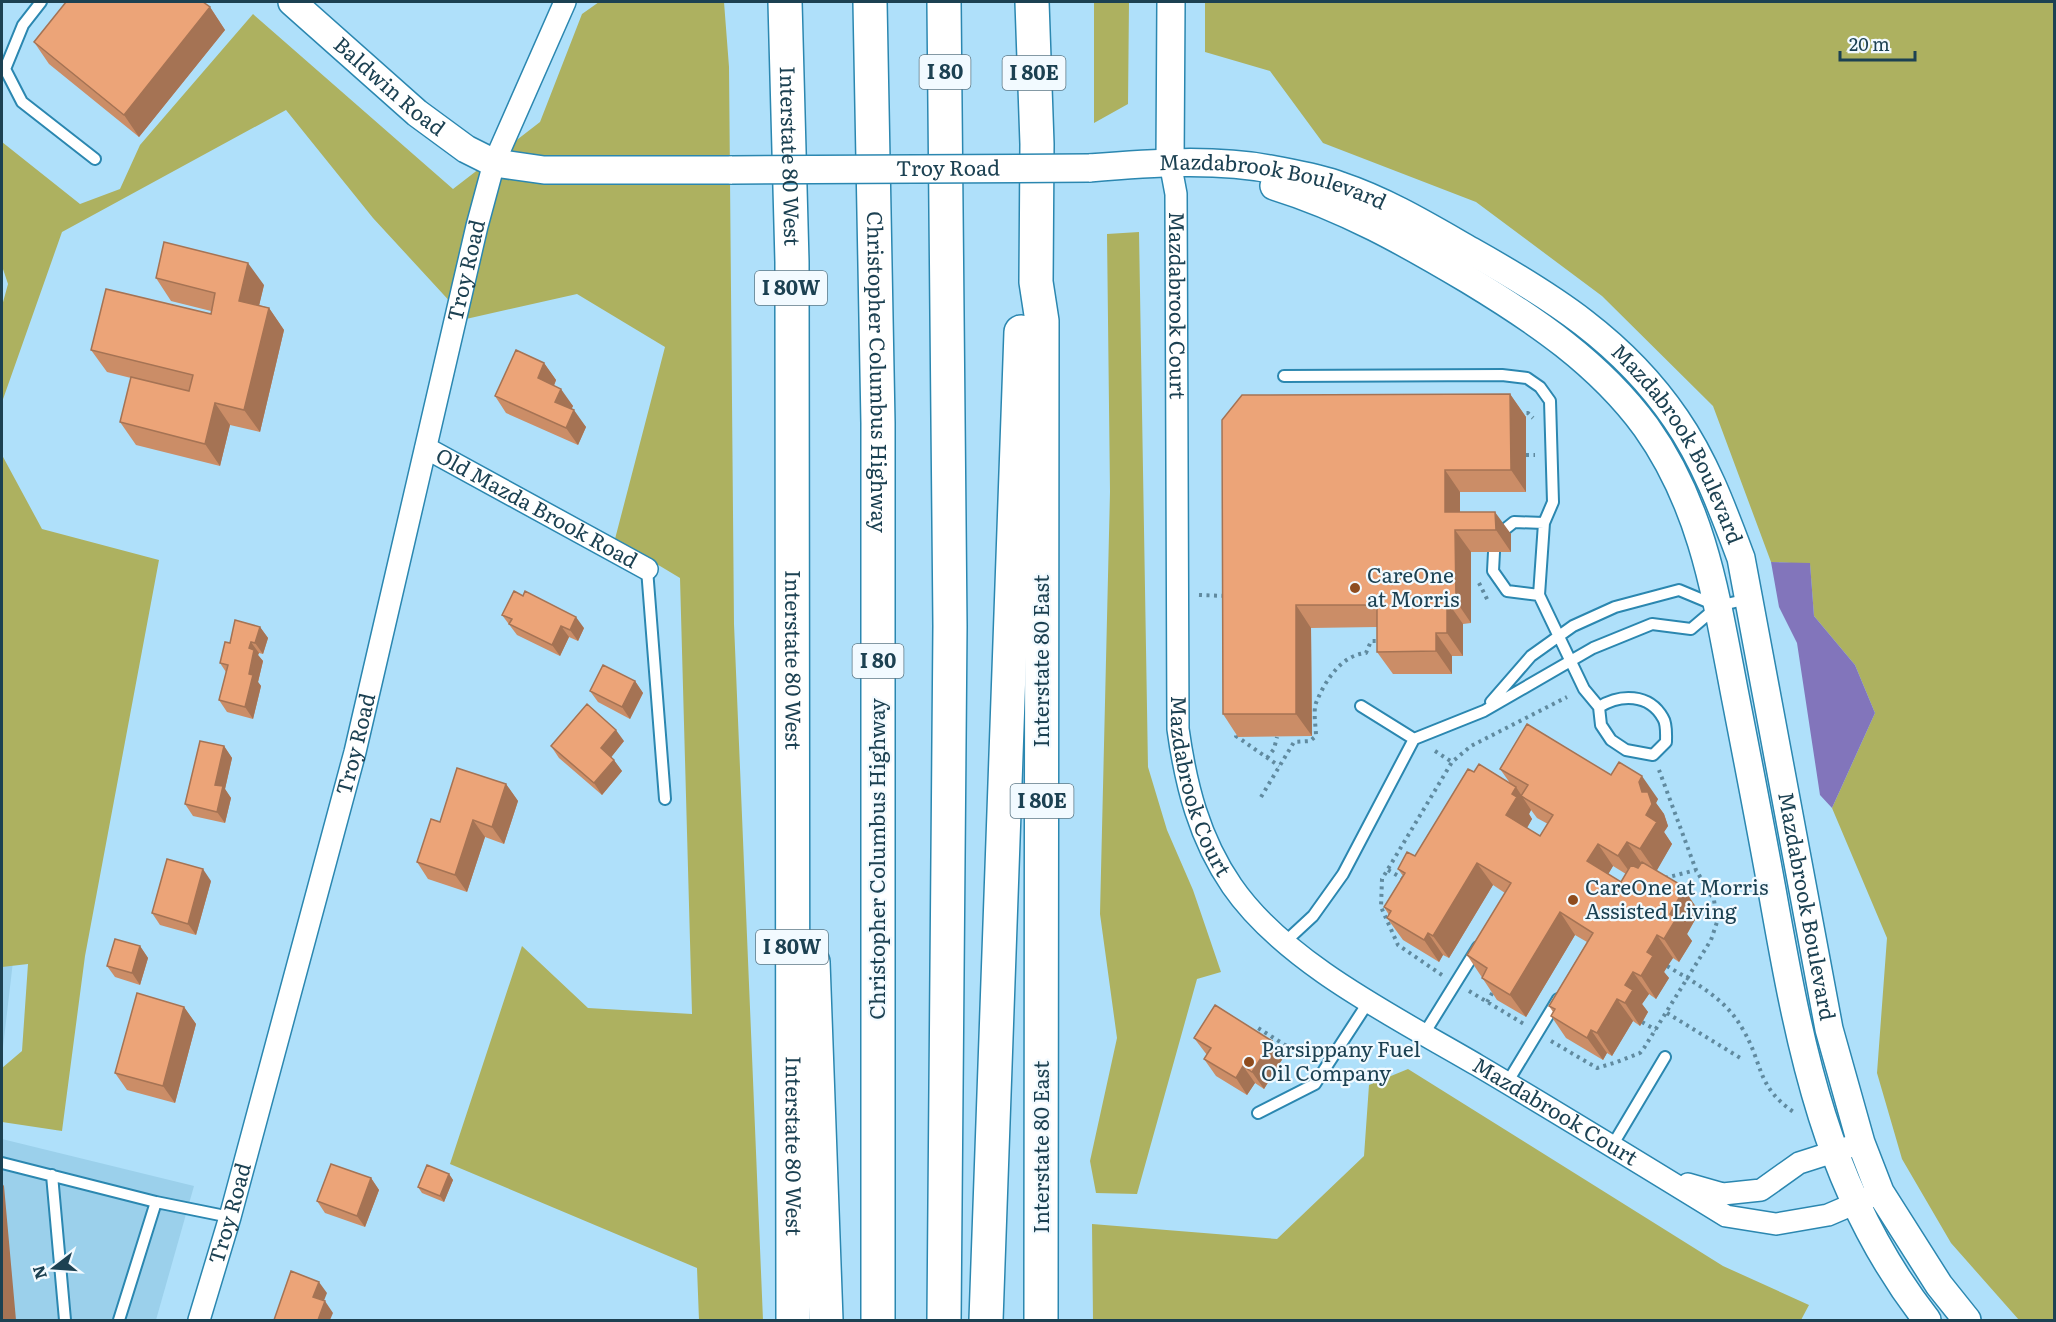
<svg xmlns="http://www.w3.org/2000/svg" width="2056" height="1322" font-family="Literata,serif">
<style>
.built{fill:#9bd0eb}
.forest{fill:#adb160}
.water{fill:#8275bb}
.lines{fill:none;stroke-linecap:round;stroke-linejoin:round}
.service-casing{stroke:#2b87b0;stroke-width:14}
.minor-casing{stroke:#2b87b0;stroke-width:24}
.tertiary-casing{stroke:#2b87b0;stroke-width:30}
.motorway-casing{stroke:#2b87b0;stroke-width:36}
.path{stroke:#608a9f;stroke-width:4;stroke-dasharray:3 4.5;stroke-linecap:butt}
.service{stroke:#fff;stroke-width:10}
.minor{stroke:#fff;stroke-width:21}
.tertiary{stroke:#fff;stroke-width:27}
.motorway{stroke:#fff;stroke-width:33}
.tertiary-bridge-casing{stroke:#2b87b0;stroke-width:30;stroke-linecap:butt}
.tertiary-bridge{stroke:#fff;stroke-width:27}
.wall{fill:#cb8d67;fill-rule:evenodd}
.shaded-wall{fill:#a57354}
.building{fill:#eca478;stroke:#a57354;stroke-width:1.5}
.poi-dot{fill:#8f4c1e;stroke:#f2faff;stroke-width:2}
.labels{text-anchor:middle;stroke-width:4.5;stroke-linejoin:round;paint-order:stroke}
.shield{fill:#f2faff;stroke:#5c7886;stroke-width:1.5}
.shield-label{font-size:20px;font-weight:bold;fill:#1c4152}
.street-label{font-size:21px;fill:#1c4152;stroke:#f2faff}
.poi-label{font-size:21px;fill:#1c4152;stroke:#f2faff;text-anchor:start}
</style>
<rect width="100%" height="100%" fill="#afe0fa"/>
<!-- built -->
<path class="built" d="M17,927L2,1056V931Z
M2,1139L194,1186L156,1320H2Z"/>
<!-- forest -->
<path class="forest" d="M599,2H724L729,67L734,624L763,1320H699L697,1268L450,1164L522,946L588,1008L692,1014L680,578L615,539L665,347L577,294L466,319L373,218L286,110L62,232L2,402V306L8,284L2,266V142L80,204L120,189L140,145L253,14L453,189L540,122L582,14Z
M1094,2H1129L1128,104L1094,123Z
M1205,2H2054V1320H2019L1951,1243L1902,1159L1877,1073L1887,938L1832,808L1875,713L1855,665L1814,616L1810,564L1771,562L1713,406L1602,296L1476,202L1323,143L1270,71L1205,52Z
M1139,232L1148,767L1167,830L1193,890L1221,972L1197,979L1137,1194L1096,1193L1090,1161L1117,1038L1100,914L1110,492L1107,234Z
M2,455L42,529L159,560L85,956L62,1131L2,1122V1068L22,1051L28,964L2,967Z
M1408,1069L1723,1266L1809,1305L1801,1320H1093L1092,1224L1277,1239L1364,1156L1369,1085Z"/>
<!-- water -->
<path class="water" d="M1771,562L1810,563L1814,616L1855,665L1875,713L1832,808L1820,795L1797,643L1779,607Z"/>
<g class="lines">
<defs>
<path id="service" d="M41,2L23,25L5,69L22,102L95,159
M1284,376L1502,375L1527,378L1540,387L1550,401L1553,502L1544,523L1539,595L1584,689L1599,707L1601,725L1611,740L1626,750L1653,755L1666,742C1666,735 1667,724 1663,718C1649,693 1620,694 1599,707
M1499,534L1514,522L1544,523
M1494,552L1493,571L1507,591L1539,595
M647,569L665,799
M1491,702L1531,656L1573,626L1615,607L1679,590L1715,605
M1361,706L1414,739
M1286,941L1313,916L1343,874L1414,739L1484,711L1593,648L1652,624L1691,629L1718,606L1748,599
M1424,1034L1478,947
M1507,1083L1558,999
M1258,1113L1315,1084L1369,1001
M1612,1146L1665,1057
M2,1163L156,1202L230,1217
M52,1175L65,1320
M119,1320L156,1202"/>
<g id="minor">
<path id="s1" d="M1170,162L1176,194L1178,729C1186,786 1199,838 1232,886C1285,963 1397,1018 1477,1065C1560,1114 1643,1165 1726,1216L1776,1224L1828,1215L1870,1197"/>
<path id="s2" d="M426,448L647,569"/>
<path d="M1688,1184L1723,1194L1761,1190L1799,1163L1849,1147"/>
<path id="s3" d="M199,1320L230,1217L355,752L477,226L494,163L565,2"/>
</g>
<g id="tertiary">
<path id="s4" d="M292,2L417,113L466,149L494,163L544,170H732"/>
<path d="M1170,162L1171,2"/>
<path id="s5" d="M1089,168C1149,163 1216,158 1275,170C1296,174 1320,178 1341,186C1386,201 1429,227 1471,251C1551,296 1623,341 1676,419C1705,461 1723,510 1741,558L1829,1029L1861,1143L1880,1192L1939,1285L1967,1320"/>
<path d="M1274,186C1345,208 1405,242 1469,280C1535,320 1599,363 1646,427C1703,507 1716,596 1734,690C1747,757 1760,823 1772,890C1800,1048 1826,1191 1927,1320"/>
</g>
<g id="motorway">
<path id="s6" d="M785,2L792,262L793,1320"/>
<path id="s7" d="M870,2L878,423V1320"/>
<path d="M1032,2L1037,144L1036,282L1042,321L1041,1320"/>
<path d="M813,962L826,1320"/>
<path d="M944,1320L950,626L944,2"/>
<path d="M986,1320L1021,332"/>
</g>
</defs>
<!-- service casing -->
<use href="#service" class="service-casing"/>
<!-- minor casing -->
<use href="#minor" class="minor-casing"/>
<!-- tertiary casing -->
<use href="#tertiary" class="tertiary-casing"/>
<!-- motorway casing -->
<use href="#motorway" class="motorway-casing"/>
<!-- path -->
<path class="path" d="M1519,413H1528L1533,418
M1526,455H1535
M1479,583L1489,603
M1199,595L1227,596
M1236,728V736L1279,766
M1435,751L1452,762
M1267,758L1274,749L1277,737
M1261,797L1294,742L1310,741L1316,736C1316,727 1313,712 1316,703C1325,681 1341,655 1366,653L1371,641H1381
M1388,870L1405,880
M1665,878L1696,870
M1667,966C1695,983 1725,998 1742,1028C1764,1064 1755,1086 1795,1113
M1442,975L1398,945L1381,907L1382,879L1452,762L1471,746L1567,697
M1469,991L1524,1024
M1487,1002L1494,990
M1667,1013L1742,1059
M1642,1022L1656,1030
M1254,1034L1258,1028L1293,1050
M1551,1041L1597,1068L1617,1062L1640,1053L1644,1048L1711,940L1717,922L1714,900L1696,870L1659,770"/>
<!-- service -->
<use href="#service" class="service"/>
<!-- minor -->
<use href="#minor" class="minor"/>
<!-- tertiary -->
<use href="#tertiary" class="tertiary"/>
<!-- motorway -->
<use href="#motorway" class="motorway"/>
<defs>
<g id="tertiary-bridge">
<path id="s8" d="M732,170L1089,168"/>
</g>
</defs>
<!-- tertiary-bridge casing -->
<use href="#tertiary-bridge" class="tertiary-bridge-casing"/>
<!-- tertiary-bridge -->
<use href="#tertiary-bridge" class="tertiary-bridge"/>
</g>
<!-- wall -->
<path class="wall" d="M210,7L225,30L139,137L49,64L34,42Z
M156,278L264,285L259,305L269,308L284,330L260,432L230,425L220,466L136,445L120,422L131,378L107,372L91,350L211,314V311L171,301Z
M544,363L556,380L554,386L573,406L571,409L586,427L578,445L506,413L495,396Z
M1510,394L1526,417V492H1460V512L1511,534V552H1471V623L1463,624V656H1452V674H1393L1377,652V627L1311,628L1312,736L1238,737L1223,714L1222,420Z
M502,615L584,628L578,641L569,637L560,656L517,635Z
M260,627L268,638L263,654L259,653L258,655L263,661L258,682L261,686L253,719L227,712L219,700L226,672L220,663L230,643Z
M635,681L643,693L630,719L598,702L590,691Z
M624,741L611,757L622,771L602,795L559,758L551,746Z
M224,746L232,758L225,789L231,798L225,823L193,816L185,804Z
M1500,769L1611,775L1658,799L1656,803L1664,814L1668,826L1664,832L1672,844L1656,871L1681,885L1696,907L1693,914L1696,918L1687,934L1692,941L1679,962L1673,958L1667,966L1664,972L1669,978L1656,999L1649,994L1642,1004L1648,1012L1640,1026L1633,1021L1612,1056L1607,1053L1603,1060L1566,1038L1551,1016L1553,1012L1549,1006L1587,942L1575,935L1526,1017L1497,1000L1467,955L1505,893L1493,885L1449,958L1443,955L1439,962L1403,940L1387,918L1389,915L1384,907L1403,876L1398,869L1415,856L1474,772L1510,783ZM1531,810L1537,818L1548,824L1540,836L1527,828L1532,819L1529,814ZM1613,866L1626,874L1621,882L1608,874Z
M506,784L518,801L504,844L485,837L467,892L428,879L417,862L440,822Z
M211,881L196,935L160,925L152,913Z
M140,946L148,958L140,985L115,977L107,966Z
M184,1007L196,1024L175,1103L127,1090L115,1073Z
M1194,1038L1283,1058L1264,1089L1255,1083L1247,1095L1216,1076L1204,1059L1207,1055Z
M449,1174L453,1180L444,1202L422,1193L418,1187Z
M371,1178L379,1190L365,1227L325,1213L317,1201Z"/>
<!-- shaded-wall -->
<path class="shaded-wall" d="M210,7L225,30L139,137L124,115Z
M248,263L264,285L255,323L239,301Z
M269,308L284,330L260,432L244,410Z
M544,363L556,380L550,395L538,378Z
M561,389L573,406L567,419L555,402Z
M1510,394L1526,417V492L1511,470Z
M215,403L230,425L220,466L205,444Z
M574,410L586,427L578,445L566,428Z
M1445,470L1460,492V530L1445,512Z
M1495,512L1511,534V552L1496,530Z
M1455,530L1471,552V623L1456,601Z
M1447,601L1463,624V656L1447,633Z
M1296,605L1311,628L1312,736L1296,714Z
M576,617L584,628L578,641L570,630Z
M561,626L569,637L560,656L552,645Z
M260,627L268,638L263,654L255,643Z
M1436,633L1452,656V674L1436,651Z
M251,642L259,653L258,655L263,661L258,682L261,686L253,719L245,707L249,674V648Z
M635,681L643,693L630,719L622,707Z
M616,730L624,741L609,760L601,748Z
M224,746L232,758L225,789L231,798L225,823L217,812L215,785Z
M614,760L622,771L602,795L594,783Z
M1642,776L1658,799L1656,803L1664,814L1668,826L1664,832L1672,844L1656,872L1640,849L1646,815L1642,792L1639,782Z
M506,784L518,801L504,844L492,827Z
M1516,787L1531,810L1529,814L1532,819L1521,838L1506,815L1512,794Z
M473,820L485,837L467,892L455,875Z
M1627,842L1642,864L1634,878L1618,856Z
M1598,844L1613,866L1603,883L1587,861Z
M1477,863L1493,885L1449,958L1433,936Z
M203,869L211,881L196,935L188,924Z
M1681,885L1696,907L1693,914L1696,918L1687,934L1692,941L1679,962L1664,939L1676,893Z
M1560,912L1575,935L1526,1017L1510,995Z
M1428,933L1443,955L1439,962L1424,940Z
M1657,935L1673,958L1664,972L1669,978L1656,999L1641,976L1647,952Z
M140,946L148,958L140,985L132,973Z
M1633,972L1649,994L1642,1004L1648,1012L1640,1026L1625,1003V985Z
M1617,999L1633,1021L1612,1056L1597,1033Z
M184,1007L196,1024L175,1103L163,1086Z
M1591,1030L1607,1053L1603,1060L1587,1038Z
M1272,1041L1283,1058L1264,1089L1252,1072Z
M1243,1066L1255,1083L1247,1095L1236,1078Z
M449,1174L453,1180L444,1202L440,1196Z
M371,1178L379,1190L365,1227L357,1216Z
M2,1183L4,1186L16,1320H2Z
M319,1282L327,1293L321,1308L313,1297Z
M325,1301L333,1313L330,1320H318Z"/>
<!-- building -->
<path class="building" d="M66,2H203L210,7L124,115L34,42Z
M164,242L248,263L239,301L269,308L244,410L215,403L205,444L120,422L131,377L189,391L193,375L91,350L106,289L211,314L215,293L156,278Z
M516,350L544,363L538,378L561,389L555,402L574,410L566,428L495,396Z
M1510,394L1511,470H1445V512H1495L1496,530H1455L1456,601H1447V633H1436V651L1377,652V605H1296V714H1223L1222,420L1242,395Z
M514,591L523,596L525,591L576,617L570,630L561,626L552,645L509,624L512,619L502,615Z
M235,620L260,627L255,643L251,642L249,648L254,650L249,674L253,675L245,707L219,700L228,665L220,663L225,642L230,643Z
M603,665L635,681L622,707L590,691Z
M587,704L616,730L601,748L614,760L594,783L551,746Z
M1527,724L1611,775L1619,762L1642,776L1639,782L1642,792H1648L1652,804L1646,815L1657,822L1640,849L1627,842L1618,856L1598,844L1587,861L1621,882L1631,865L1638,868L1642,862L1681,885L1676,893L1680,896L1670,914L1676,919L1664,939L1657,935L1652,944L1647,952L1653,956L1641,976L1633,972L1625,985L1633,990L1625,1003L1617,999L1597,1033L1591,1030L1587,1038L1551,1016L1555,1009L1549,1006L1593,933L1560,912L1510,995L1482,978L1487,968L1467,955L1511,883L1477,863L1433,936L1428,933L1424,940L1387,918L1391,911L1384,907L1405,873L1398,869L1407,852L1415,856L1468,769L1474,772L1479,764L1516,787L1512,794L1517,797L1506,815L1540,836L1553,815L1521,796L1528,785L1500,769Z
M200,741L224,746L215,785L223,786L217,812L185,804Z
M457,768L506,784L492,827L473,820L455,875L417,862L431,819L440,822Z
M167,859L203,869L188,924L152,913Z
M115,939L140,946L132,973L107,966Z
M137,993L184,1007L163,1086L115,1073Z
M1215,1005L1272,1041L1252,1072L1243,1066L1236,1078L1204,1059L1211,1048L1194,1038Z
M331,1164L371,1178L357,1216L317,1201Z
M427,1165L449,1174L440,1196L418,1187Z
M291,1271L319,1282L313,1297L325,1301L318,1320H274Z"/>
<!-- markers -->
<g class="poi-dot">
<circle cx="1355" cy="588" r="6"/>
<circle cx="1573" cy="900" r="6"/>
<circle cx="1249" cy="1062" r="6"/>
</g>
<g class="labels">
<!-- shield labels -->
<g class="shield">
<rect x="919.5" y="55" width="51" height="34" rx="4.5"/>
<rect x="1002.5" y="56" width="63" height="34" rx="4.5"/>
<rect x="755" y="271" width="72" height="34" rx="4.5"/>
<rect x="852.5" y="644" width="51" height="34" rx="4.5"/>
<rect x="1010.5" y="784" width="63" height="34" rx="4.5"/>
<rect x="756" y="930" width="72" height="34" rx="4.5"/>
</g>
<g class="shield-label">
<text x="945" y="79">I 80</text>
<text x="1034" y="80">I 80E</text>
<text x="791" y="295">I 80W</text>
<text x="878" y="668">I 80</text>
<text x="1042" y="808">I 80E</text>
<text x="792" y="954">I 80W</text>
</g>
<!-- street labels -->
<g class="street-label">
<text dy="7" stroke="none"><textPath href="#s4" startOffset="129">Baldwin Road</textPath></text>
<text dy="7" stroke="none"><textPath href="#s6" startOffset="154">Interstate 80 West</textPath></text>
<text dy="7" stroke="none"><textPath href="#s8" startOffset="216">Troy Road</textPath></text>
<text dy="7" stroke="none"><textPath href="#s5" startOffset="186">Mazdabrook Boulevard</textPath></text>
<text dy="7" stroke="none"><textPath href="#s3" startOffset="1083">Troy Road</textPath></text>
<text dy="7" stroke="none"><textPath href="#s1" startOffset="144">Mazdabrook Court</textPath></text>
<text dy="7" stroke="none"><textPath href="#s7" startOffset="370">Christopher Columbus Highway</textPath></text>
<text dy="7" stroke="none"><textPath href="#s5" startOffset="690">Mazdabrook Boulevard</textPath></text>
<text dy="7" stroke="none"><textPath href="#s2" startOffset="126">Old Mazda Brook Road</textPath></text>
<text dy="7" stroke="none"><textPath href="#s6" startOffset="658">Interstate 80 West</textPath></text>
<text transform="translate(1042 661) rotate(-90)" y="7">Interstate 80 East</text>
<text dy="7" stroke="none"><textPath href="#s3" startOffset="597">Troy Road</textPath></text>
<text dy="7" stroke="none"><textPath href="#s1" startOffset="628">Mazdabrook Court</textPath></text>
<text transform="translate(878 859) rotate(-90)" y="7">Christopher Columbus Highway</text>
<text dy="7" stroke="none"><textPath href="#s5" startOffset="1176">Mazdabrook Boulevard</textPath></text>
<text dy="7" stroke="none"><textPath href="#s1" startOffset="1132">Mazdabrook Court</textPath></text>
<text dy="7" stroke="none"><textPath href="#s6" startOffset="1144">Interstate 80 West</textPath></text>
<text transform="translate(1042 1147) rotate(-90)" y="7">Interstate 80 East</text>
<text dy="7" stroke="none"><textPath href="#s3" startOffset="111">Troy Road</textPath></text>
</g>
<!-- poi labels -->
<g class="poi-label">
<text x="1367" y="583">CareOne<tspan x="1367" dy="24">at Morris</tspan></text>
<text x="1585" y="895">CareOne at Morris<tspan x="1585" dy="24">Assisted Living</tspan></text>
<text x="1261" y="1057">Parsippany Fuel<tspan x="1261" dy="24">Oil Company</tspan></text>
</g>
</g>
<!-- border -->
<rect width="2056" height="1322" fill="none" stroke="#1c4152" stroke-width="6"/>
<!-- north arrow -->
<g transform="translate(54 1268) rotate(253)" stroke="#f2faff" stroke-width="4.5" paint-order="stroke">
<path d="M0-4.5L10 22L0 15L-10 22Z" fill="#1c4152"/>
<text y="-9" font-size="16" font-weight="bold" text-anchor="middle" fill="#1c4152">N</text>
</g>
<!-- scale -->
<path d="M1840 51v9h75v-9" fill="none" stroke="#1c4152" stroke-width="3"/>
<text x="1849" y="51" font-size="18" fill="#1c4152" stroke="#f2faff" stroke-width="4.5" paint-order="stroke">20 m</text>
</svg>
